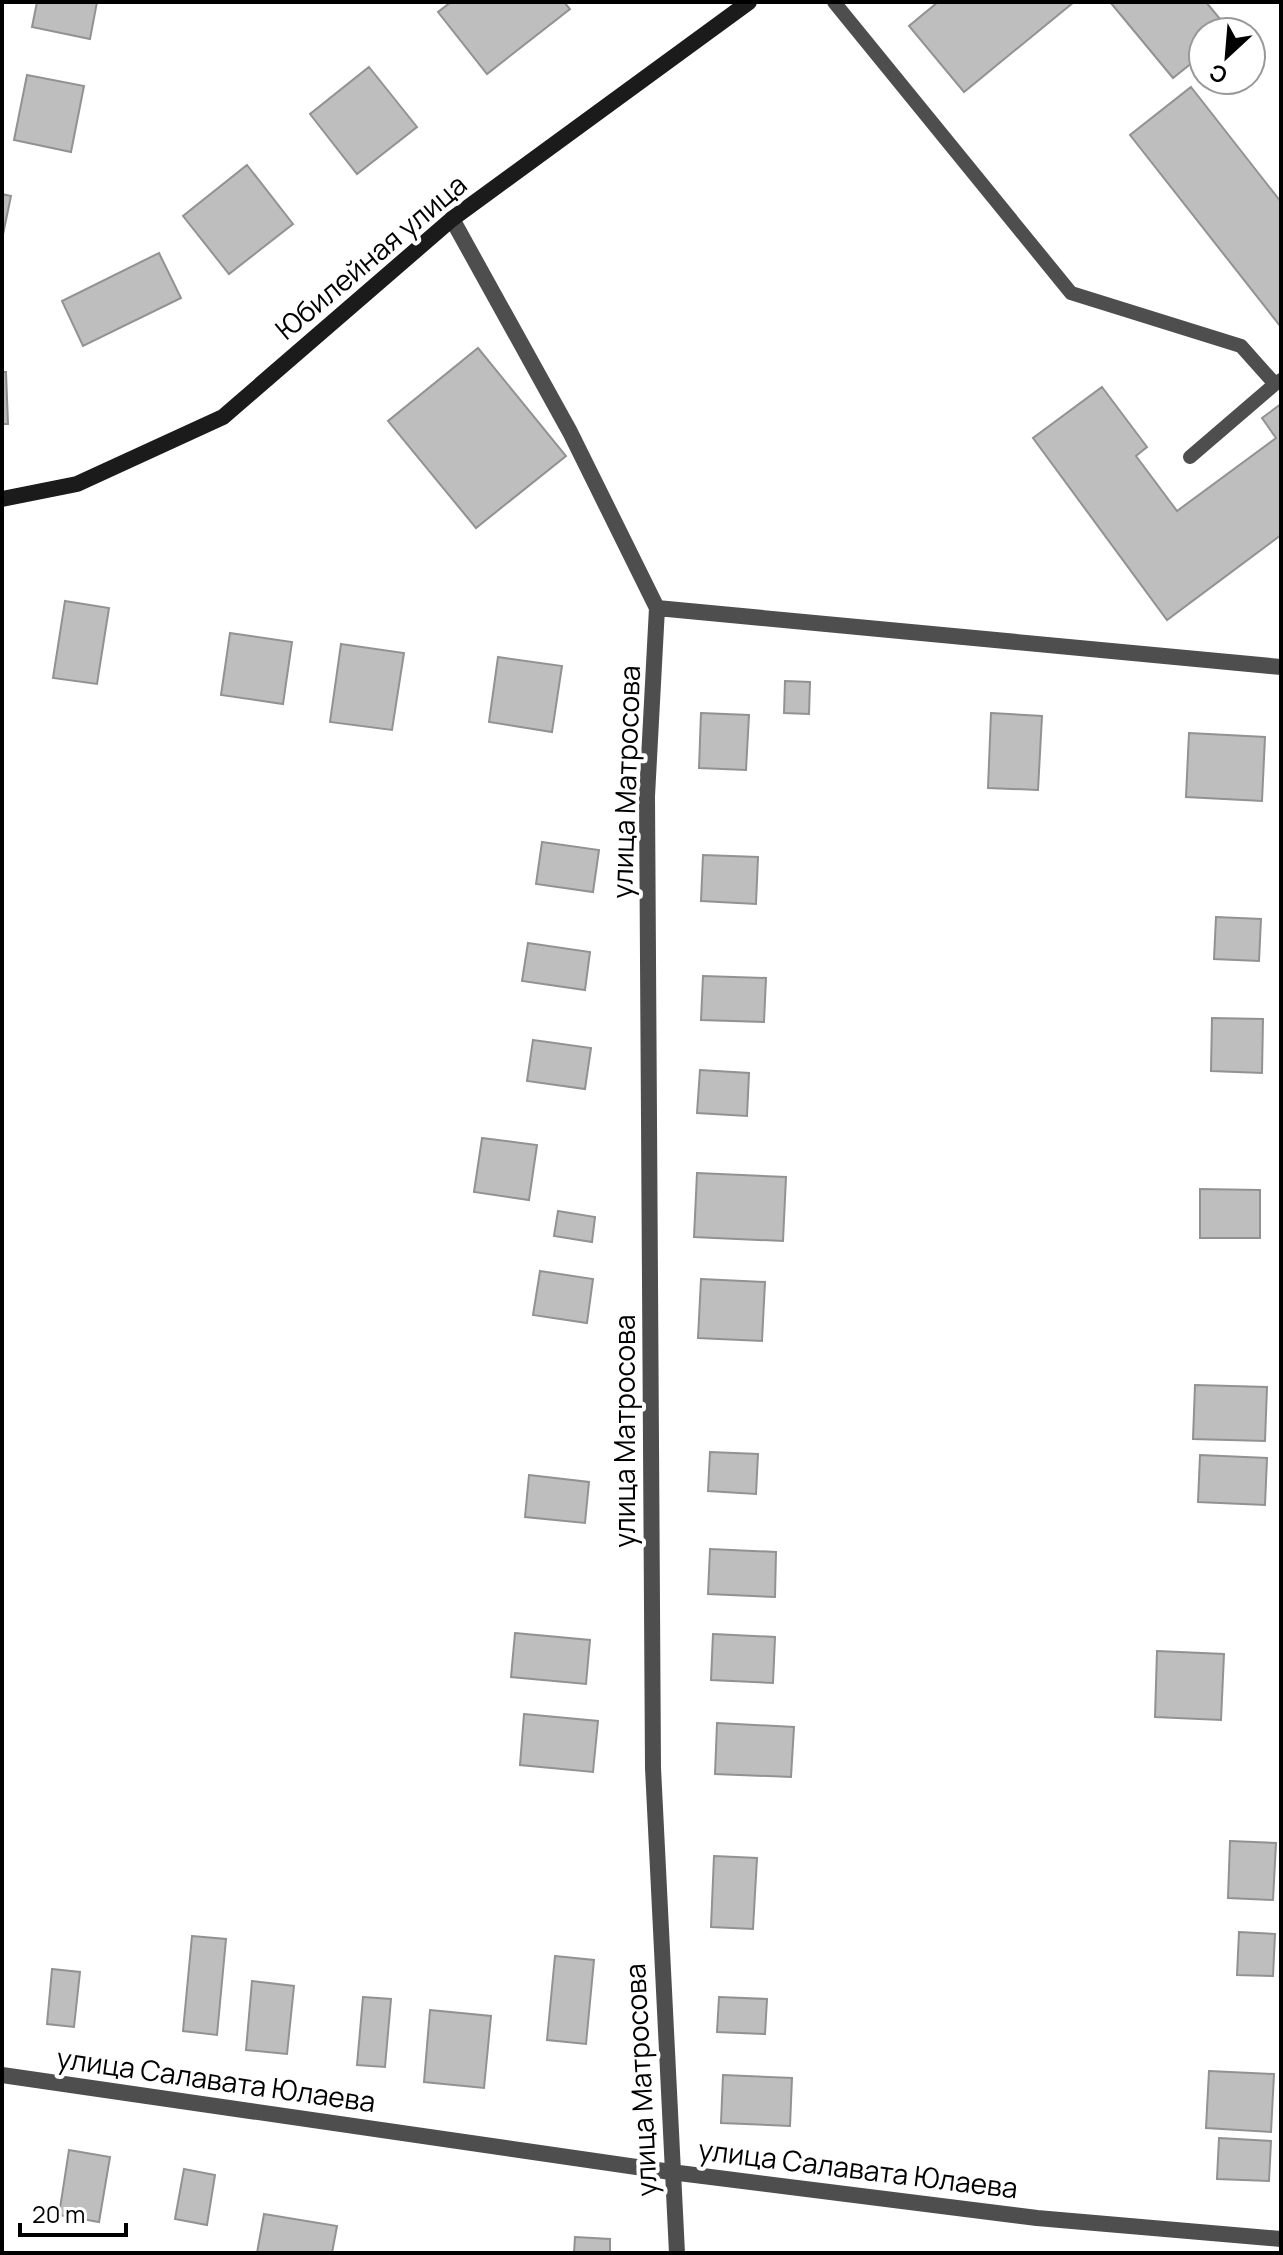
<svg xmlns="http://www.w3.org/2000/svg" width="1283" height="2255" font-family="Manrope,sans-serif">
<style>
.building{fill:#bebebe;stroke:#929292;stroke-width:2}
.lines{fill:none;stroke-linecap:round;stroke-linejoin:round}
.lane{stroke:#4e4e4e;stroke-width:14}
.street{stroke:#4e4e4e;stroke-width:16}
.secondary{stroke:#1b1b1b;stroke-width:16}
.labels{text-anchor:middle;stroke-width:8;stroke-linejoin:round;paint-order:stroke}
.street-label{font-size:28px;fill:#000;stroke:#fff}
</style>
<rect width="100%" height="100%" fill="#fff"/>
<!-- building -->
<path class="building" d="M37,2H97L90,39L32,27Z
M451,2H564L570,9L487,74L438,12Z
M938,2H1074L964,92L909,26Z
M1110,2H1206L1230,31L1203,32V54L1173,78Z
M369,67L417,127L357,174L310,114Z
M27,75L84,86L71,152L14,140Z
M1191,87L1281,202V327L1130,135Z
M247,165L293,224L229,274L183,216Z
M2,194L11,196L2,239Z
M159,253L181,298L83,346L62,301Z
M478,348L566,456L476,528L388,421Z
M2,372H6L8,424H2Z
M1102,387L1147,447L1136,456L1177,511L1276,438L1262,418L1281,404V535L1167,620L1033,438Z
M65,601L109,608L97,684L53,678Z
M230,633L292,642L283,704L221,695Z
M341,644L404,653L392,730L330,722Z
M498,657L562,666L552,732L489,722Z
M785,681L810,682L809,714L784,713Z
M701,713L749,715L746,770L699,768Z
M991,713L1042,716L1038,790L988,788Z
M1189,733L1265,737L1262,801L1186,797Z
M542,842L599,850L593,892L536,884Z
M703,855L758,857L756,904L701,901Z
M1216,917L1261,919L1259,961L1214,959Z
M528,943L590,952L585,990L522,981Z
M703,976L766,978L764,1022L701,1020Z
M1212,1018L1263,1019L1262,1073L1211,1071Z
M533,1040L591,1048L585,1089L527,1081Z
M700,1070L749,1073L747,1116L697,1113Z
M482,1138L537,1145L529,1200L474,1192Z
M697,1173L786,1177L783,1241L694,1237Z
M1200,1189L1260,1190V1238H1200Z
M558,1211L595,1217L592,1242L554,1236Z
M540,1271L593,1279L587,1323L533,1315Z
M701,1279L765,1282L762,1341L698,1338Z
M1195,1385L1267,1387L1265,1441L1193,1439Z
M710,1452L758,1454L756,1494L708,1491Z
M1200,1455L1267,1458L1265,1505L1198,1502Z
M529,1475L589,1482L585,1523L525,1517Z
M710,1549L776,1552L775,1597L708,1594Z
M515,1633L590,1640L586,1684L511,1677Z
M713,1634L775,1637L773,1683L711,1680Z
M1157,1651L1224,1654L1221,1720L1155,1717Z
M524,1714L598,1721L593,1772L520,1765Z
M717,1723L794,1727L791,1777L715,1774Z
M1230,1841L1276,1843L1273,1900L1228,1898Z
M714,1856L757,1858L753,1929L711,1927Z
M1239,1932L1275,1934L1273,1976L1237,1975Z
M192,1936L226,1939L217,2035L183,2031Z
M555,1956L594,1960L586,2044L547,2040Z
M52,1969L80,1972L74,2027L47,2024Z
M252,1981L294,1986L287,2054L246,2050Z
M363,1997L391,1999L385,2067L357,2065Z
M719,1997L767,1999L765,2034L717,2032Z
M430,2010L491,2016L484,2088L424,2082Z
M1209,2071L1274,2074L1271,2132L1206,2128Z
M723,2075L792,2078L790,2126L721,2123Z
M1219,2138L1271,2141L1269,2181L1217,2179Z
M69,2150L110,2157L99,2222L59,2215Z
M184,2169L215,2175L207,2225L175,2219Z
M264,2214L337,2226L332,2253H257Z
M575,2237L610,2239V2253H574Z"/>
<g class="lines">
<!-- lane -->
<path class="lane" d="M834,2L1071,293L1241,346L1275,384L1281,380
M1190,457L1275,384"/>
<!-- street -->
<path class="street" d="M452,219L570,432L657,608L647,796L653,1768L677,2253
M657,608L1281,667
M2,2075L671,2172L1037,2218L1281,2239"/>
<!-- secondary -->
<path class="secondary" d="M2,499L77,484L223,417L452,219L749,2"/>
</g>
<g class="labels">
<!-- street labels -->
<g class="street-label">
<text transform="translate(371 257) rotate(-40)" y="10">Юбилейная улица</text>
<text transform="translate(626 782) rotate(-88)" y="10">улица Матросова</text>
<text transform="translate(625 1431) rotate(-90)" y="10">улица Матросова</text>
<text transform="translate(216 2080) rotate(8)" y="10">улица Салавата Юлаева</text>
<text transform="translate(641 2080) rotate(-93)" y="10">улица Матросова</text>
<text transform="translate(858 2169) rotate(7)" y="10">улица Салавата Юлаева</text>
</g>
</g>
<!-- border -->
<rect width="1283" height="2255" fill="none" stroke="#000000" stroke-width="8"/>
<!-- north arrow -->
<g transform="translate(1227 56) rotate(206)"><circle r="38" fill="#ffffff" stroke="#999999" stroke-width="2"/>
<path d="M0-6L14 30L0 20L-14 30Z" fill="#000000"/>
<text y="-12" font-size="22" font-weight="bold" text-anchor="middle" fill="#000000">С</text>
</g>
<!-- scale -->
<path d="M20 2223v12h106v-12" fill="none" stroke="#000000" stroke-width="4"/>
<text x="32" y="2223" font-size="24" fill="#000000" stroke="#ffffff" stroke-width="6" paint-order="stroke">20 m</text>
</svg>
